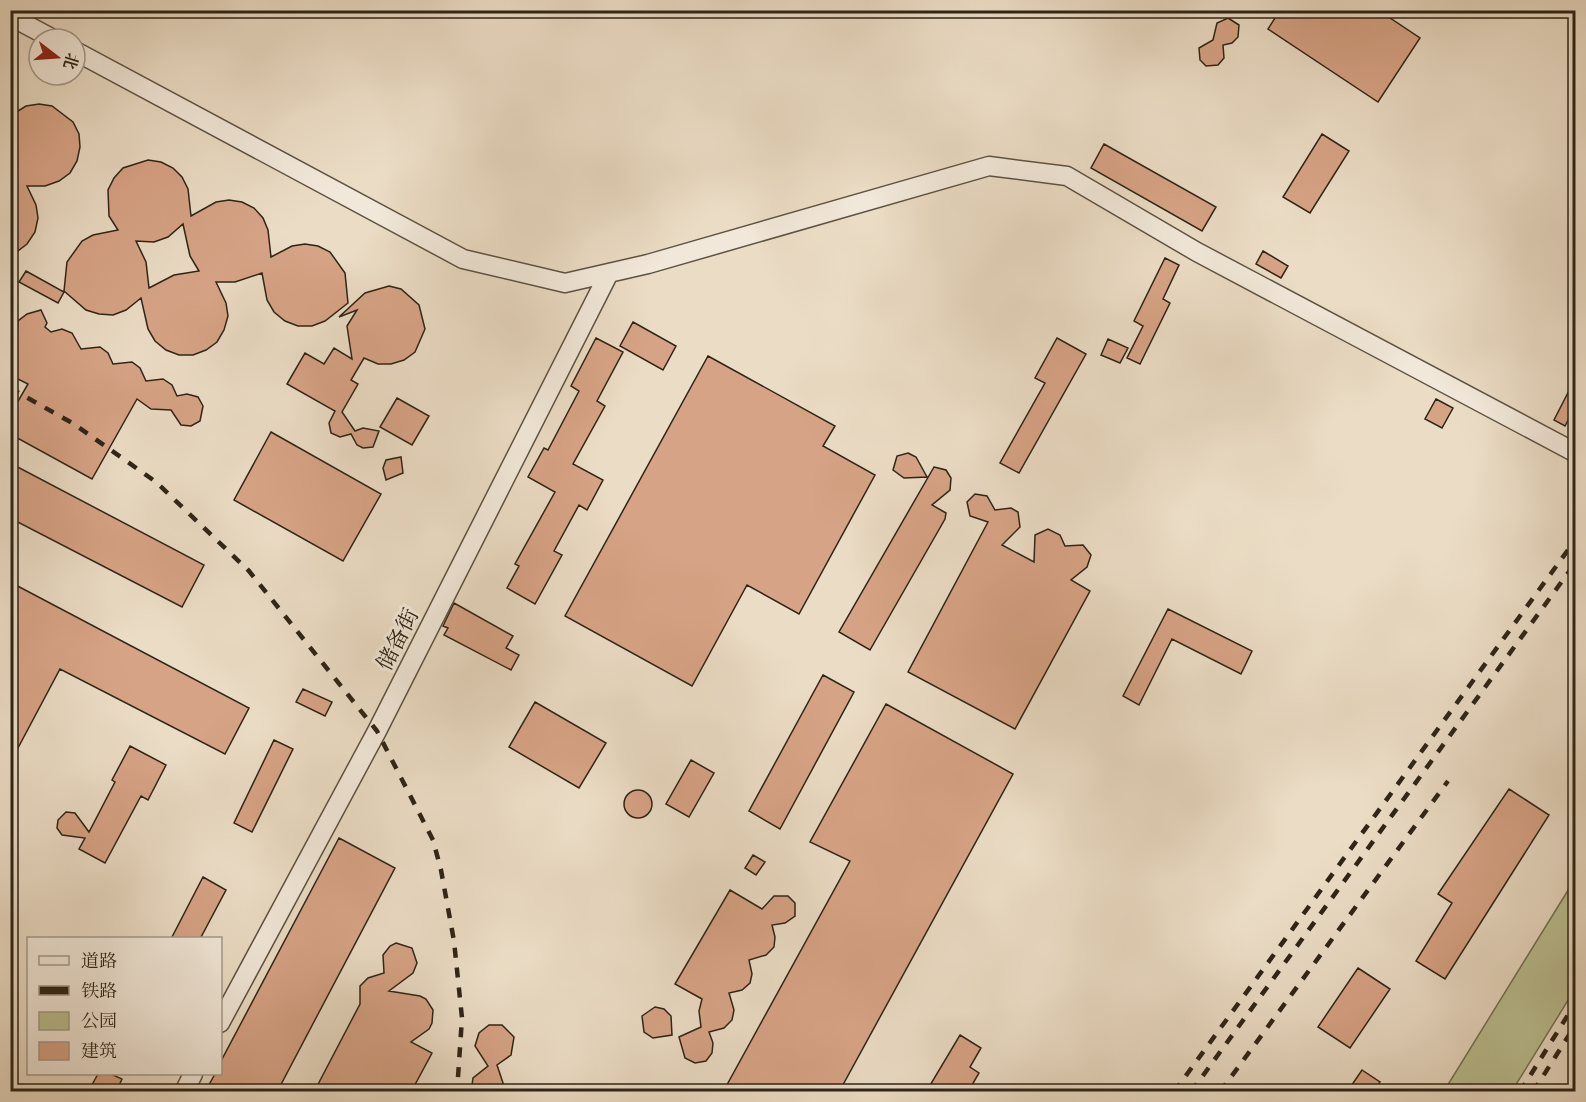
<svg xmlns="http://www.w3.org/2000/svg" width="1586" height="1102" font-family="'IM FELL French Canon','Noto Serif SC',serif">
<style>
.green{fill:#bbbf92;stroke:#747254;stroke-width:1.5}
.building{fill:#d7a386;stroke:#2e2416;stroke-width:1.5;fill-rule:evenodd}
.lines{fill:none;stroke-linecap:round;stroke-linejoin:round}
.street-casing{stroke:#5d5242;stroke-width:21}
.street{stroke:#f2e8d9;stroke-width:18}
.rail{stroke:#2e2416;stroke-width:4.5;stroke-dasharray:10 10;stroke-linecap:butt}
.labels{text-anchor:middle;stroke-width:6;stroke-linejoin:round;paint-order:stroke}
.street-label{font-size:22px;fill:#2e2416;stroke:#f2e8d9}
</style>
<rect width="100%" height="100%" fill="#ebdcc5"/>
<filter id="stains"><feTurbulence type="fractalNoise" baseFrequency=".00333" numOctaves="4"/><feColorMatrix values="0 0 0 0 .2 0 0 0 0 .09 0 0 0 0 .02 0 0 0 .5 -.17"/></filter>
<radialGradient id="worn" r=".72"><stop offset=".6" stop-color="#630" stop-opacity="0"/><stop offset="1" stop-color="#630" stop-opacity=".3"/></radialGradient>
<!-- green -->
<path class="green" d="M1575,879V989L1512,1091H1444Z"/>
<!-- building -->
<path class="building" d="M1280,10H1378L1420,38L1378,102L1268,29Z
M1228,18L1239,25L1238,37L1232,43L1223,45L1224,58L1218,65L1206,66L1200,60L1199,48L1213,40L1217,23Z
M39,104L52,106L73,122L79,134L80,147L77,161L70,173L59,181L45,186H27L36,205L38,218L35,232L27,244L10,257V116L26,106Z
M1322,134L1349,151L1310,213L1283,197Z
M1104,144L1216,207L1202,231L1091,168Z
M148,160L161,162L173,168L182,177L188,189L191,216L216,202L229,200L242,202L254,208L263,218L268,230L271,257L292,246L305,244L318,246L330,252L345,273L348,303L325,321L312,326H298L285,321L274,312L267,300L262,273L235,282H216L226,303L228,316L224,330L217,342L206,350L193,355H179L166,350L155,341L148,329L141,298L126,310L113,315L99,314L86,310L64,291L67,262L82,241L93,235L118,230L109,216L108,190L114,178L123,168ZM183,224L190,256L199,271L174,275L149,288L146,262L136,241L154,242L168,237Z
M1263,251L1288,266L1281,278L1256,264Z
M1165,258L1179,265L1163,299L1170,303L1140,364L1127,358L1143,326L1134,321Z
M26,271L64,292L58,303L19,282Z
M389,286L401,289L419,305L425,329L415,352L404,360L391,364H378L364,358L351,380L358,384L342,412L355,431L363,428L379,431L373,447L363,448L357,445L351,434L340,437L331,433L329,423L335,411L287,384L305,353L324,364L334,348L352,359L347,326L357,310L339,317L365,293Z
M41,310L47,323L45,327L51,332L62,329L72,333L81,349L100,347L108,353L113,364L132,362L140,368L146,381L163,379L172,385L177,396L187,394L198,397L203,406L200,421L191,426L181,425L171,410L151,409L137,399L92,479L10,434V415L28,384L10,375V349L16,352L18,321L27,314Z
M633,322L676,346L663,370L620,346Z
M596,338L623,352L597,401L605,406L573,464L603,480L587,510L579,505L554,551L562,555L535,604L507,588L519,566L515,564L555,492L528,477L544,448L548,450L579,391L571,386Z
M1057,338L1086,354L1019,473L1000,463L1045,383L1035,378Z
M1108,339L1128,348L1120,363L1101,355Z
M708,356L835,426L823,446L875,475L799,614L747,585L692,686L565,616Z
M1575,379V407L1565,426L1554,420Z
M397,398L429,416L412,445L380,427Z
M1436,399L1453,408L1442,428L1425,419Z
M271,432L381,494L343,561L234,500Z
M908,453L916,457L927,477L904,478L893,470L897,456Z
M401,457L403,473L386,480L383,468L386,460Z
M10,463L204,565L182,607L10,518Z
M934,467L946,470L951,478L950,490L932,505L946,513L945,519L870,650L839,632Z
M975,494L987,496L995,510L1011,508L1018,512L1020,527L1002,545L1034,562L1035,535L1048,529L1060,535L1065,546L1083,545L1091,555L1087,567L1071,580L1090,591L1015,729L908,672L988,522L970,516L967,502Z
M10,582L249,708L225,754L60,669L10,763Z
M454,603L513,636L506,648L519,655L511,670L444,635L448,628L443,626Z
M1168,609L1252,651L1241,674L1172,639L1139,705L1123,696Z
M823,675L854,692L780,829L749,811Z
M303,689L332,702L325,716L296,702Z
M535,702L606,743L579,788L509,747Z
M886,704L1013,774L839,1092H723L850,861L810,842Z
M274,740L293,749L252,832L234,823Z
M130,746L166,765L148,800L141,796L105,863L79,849L85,838L62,835L57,828L58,820L66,812L75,813L89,832L115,782L112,780Z
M691,760L714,773L689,817L666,804Z
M1509,789L1549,815L1445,979L1416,961L1452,903L1438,894Z
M624 804a14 14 0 1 1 28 0a14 14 0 1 1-28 0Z
M339,838L395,868L277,1092H205L215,1074H220V1063Z
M753,855L765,862L756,875L745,868Z
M203,877L226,890L200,939H171Z
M730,890L762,909L774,896H788L795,903V916L785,923L772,925L775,937L774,947L766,955L749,960L752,974L750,983L742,990L729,993L734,1010L732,1020L724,1028L709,1032L713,1043L712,1053L706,1061L695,1063L685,1058L679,1037L701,1027L699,1011L702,999L675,984Z
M396,943L412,948L417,963L413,973L389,991L420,996L426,999L433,1010L432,1023L429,1029L411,1042L432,1053L411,1092H314L360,1004V986L368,978L384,973L383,955L390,946Z
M1358,968L1390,989L1350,1048L1318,1027Z
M655,1007L664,1009L671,1016L672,1035L653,1038L644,1032L642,1016Z
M489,1025H502L514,1037L511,1055L497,1065L506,1092H471L473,1078L488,1066L475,1046L479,1033Z
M960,1035L981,1048L970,1067L979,1073L968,1092H926Z
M1362,1070L1380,1082L1374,1092H1347Z
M98,1074H111L122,1079L116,1092H88Z"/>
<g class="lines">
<defs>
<path id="street" d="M10,16L53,39
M75,51L463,259L565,283L648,264L989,166L1067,176L1197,252L1576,453
M220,1023L377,731L609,273
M184,1092L193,1074"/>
</defs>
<!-- street casing -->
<use href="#street" class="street-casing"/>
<!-- street -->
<use href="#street" class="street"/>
<!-- rail -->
<path class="rail" d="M10,388L74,424L156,482L249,571L377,731L433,840L441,870L454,941L462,1018L457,1092
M1174,1092L1576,539
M1191,1092L1576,562
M1220,1092L1448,781
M1520,1092L1576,1002
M1533,1092L1576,1024"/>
</g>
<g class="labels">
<!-- street labels -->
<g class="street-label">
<text transform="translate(397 639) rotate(-63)" y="8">储备街</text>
</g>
</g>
<!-- margin -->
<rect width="1586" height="1102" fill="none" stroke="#ebdcc5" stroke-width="36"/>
<rect x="12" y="12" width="1562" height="1078" fill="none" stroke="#2e2416" stroke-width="3"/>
<rect x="18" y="18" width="1550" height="1066" fill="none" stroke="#2e2416" stroke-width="1.5"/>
<!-- legend -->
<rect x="27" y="937" width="195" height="138" fill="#f2e8d9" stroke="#a49a8b" stroke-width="1.5"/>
<rect x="39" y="956" width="30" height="9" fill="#f2e8d9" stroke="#a49a8b" stroke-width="1.5"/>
<text x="81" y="967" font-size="18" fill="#2e2416">道路</text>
<rect x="39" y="986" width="30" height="9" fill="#2e2416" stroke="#a49a8b" stroke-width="1.5"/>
<text x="81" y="997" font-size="18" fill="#2e2416">铁路</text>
<rect x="39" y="1012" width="30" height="18" fill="#bbbf92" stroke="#a49a8b" stroke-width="1.5"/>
<text x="81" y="1027" font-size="18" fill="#2e2416">公园</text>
<rect x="39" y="1042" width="30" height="18" fill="#d7a386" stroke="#a49a8b" stroke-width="1.5"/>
<text x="81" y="1057" font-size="18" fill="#2e2416">建筑</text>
<!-- north arrow -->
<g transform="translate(57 57) rotate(107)"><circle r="28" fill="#f2e8d9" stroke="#a49a8b" stroke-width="1.5"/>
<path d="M0-4.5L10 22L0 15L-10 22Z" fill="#8f2418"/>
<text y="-9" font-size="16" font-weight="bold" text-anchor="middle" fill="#2e2416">北</text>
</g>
<rect width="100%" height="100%" filter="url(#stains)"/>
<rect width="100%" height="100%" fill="url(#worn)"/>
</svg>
